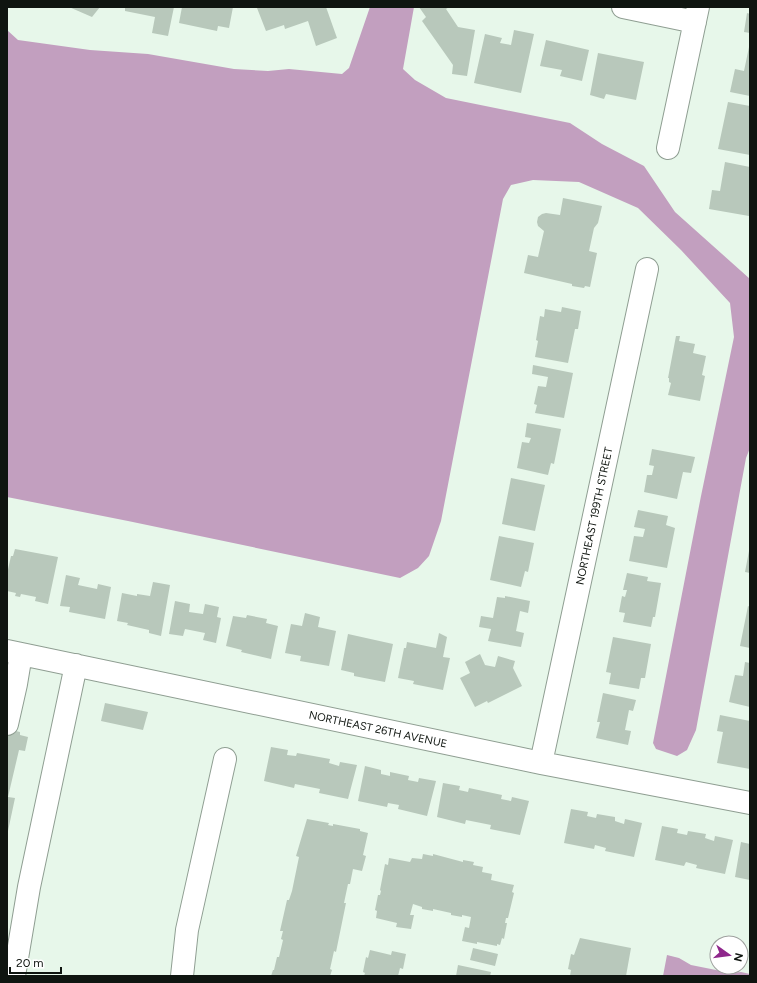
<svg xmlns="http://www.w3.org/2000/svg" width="757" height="983" font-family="Figtree,sans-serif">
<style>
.water{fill:#c29fbf}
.building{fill:#b8c8bb}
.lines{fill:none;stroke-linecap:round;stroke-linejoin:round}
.minor-casing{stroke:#8f9e92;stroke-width:24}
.minor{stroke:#fff;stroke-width:22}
.labels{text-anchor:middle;stroke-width:4;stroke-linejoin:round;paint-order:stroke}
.street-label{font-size:11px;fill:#0f1510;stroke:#fff}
</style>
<rect width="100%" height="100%" fill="#e7f7ea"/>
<!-- water -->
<path class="water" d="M370,7H414L403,69L415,80L446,98L570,123L602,144L644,166L675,212L750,279V448L746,458L696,730L687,750L677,756L656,749L653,743L701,496L734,337L730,303L681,250L638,208L579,182L533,180L511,185L503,199L441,521L429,556L418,568L400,578L128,521L7,497V30L18,40L90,50L148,54L234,69L268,71L289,69L342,74L349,68Z
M667,955L679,958L691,965L731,973L741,972L750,974V976H663Z"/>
<!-- building -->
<path class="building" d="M69,7H100L92,17Z
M125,7H174L168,36L152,33L155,17L125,11Z
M182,7H233L229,28L218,26L217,31L179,23Z
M261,7H326L337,38L316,46L308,21L285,29L284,25L266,31L257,8Z
M419,7H449L446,9L458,27L475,30L467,76L452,74L453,65L422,21L426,17Z
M747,13L750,14V33L744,32Z
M514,30L534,34L521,93L474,83L485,34L502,38L500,43L511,45Z
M546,40L589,50L582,81L560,76L562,70L540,66Z
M749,47H750V96L730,92L735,69L744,71Z
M598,53L644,62L636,100L606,94L604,99L590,95Z
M728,102L750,106V155L718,149Z
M725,162L750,167L749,216L709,209L712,190L720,191Z
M563,198L602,206L598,223L594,228L589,251L597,253L590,287L585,286L584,288L572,286V284L524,273L528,255L538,257L544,231L538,226L537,222L538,217L542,214L546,213L560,215Z
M562,307L581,311L578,329H575L568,363L535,357L538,341L536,340L540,316L544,317L545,309L561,312Z
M676,336H680L679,341L695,344L693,353L706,356L702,375L705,376L700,401L668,395L671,383L669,382V378H668Z
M533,365L573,373L564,418L535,413L537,405L534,404L538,386L546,387L548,377L532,374Z
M527,423L561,429L554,464L551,463L548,475L517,468L522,442L529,443L531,438L525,437Z
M652,449L695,457L691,473L683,472L677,499L644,492L647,475H652L654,466L649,465Z
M511,478L545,485L535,531L502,524Z
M638,510L668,516L666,525L675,528L667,568L629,561L634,536L643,537L645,529L634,527Z
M499,536L534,543L528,572L525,571L521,587L490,580Z
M15,549L58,557L48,604L35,601L36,597L21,594L20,597L15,596L16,593L7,591V574L11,556H13Z
M749,551H750V573L745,572Z
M627,573L648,577L647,581L661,583L655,617H653L651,627L623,622L625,613L619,612L622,596L625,597L627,590H623Z
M66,575L80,578L78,585L97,589L98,584L111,587L105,619L69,612L70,607L60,606Z
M153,582L170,585L161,636L149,633V630L127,625L128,623L117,621L122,593L137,596V594L150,596Z
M505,596L530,601L528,613L520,611L516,631L524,633L521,647L488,641L491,629L479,627L481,616L493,618L497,597L505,598Z
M175,601L190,604L189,612L203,614L205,604L219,607L217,617L221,618L216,643L203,640L205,633L185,629L183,636L169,634Z
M748,606L750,607V648L740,646Z
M305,613L320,617L318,627L336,631L329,666L300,661L301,656L285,653L291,624L302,626Z
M247,615L267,619L266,623L278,626L271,659L241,652L242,650L226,646L233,616L246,618Z
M439,633L447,637L443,657L450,658L443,690L413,684L414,681L398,678L404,648H406L407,642L436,648Z
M348,634L393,644L385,682L354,676V673L341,670Z
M613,637L651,644L645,678H641L639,689L609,684L611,673L606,672Z
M480,654L485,665L495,667L498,656L515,661L513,668L522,686L488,703L487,701L475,707L460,678L470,673L465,662Z
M745,662L750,663V707L729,702L735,675L743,676Z
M603,693L636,700L633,711L629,710L625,730L631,731L628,745L596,738L600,722H597Z
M105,703L148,712L143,730L101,721Z
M720,715L750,721V769L717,763L723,732L717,731Z
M7,729L20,732V735L28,737L25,751L19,750L8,797L15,798L8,831Z
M271,747L288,750L287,755L296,756L297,753L330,759L329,763L339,766L340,762L357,765L348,799L319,793L320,789L295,784L294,788L264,781Z
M365,766L381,770V774L390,776V772L409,776L408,780L418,782L419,778L436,781L427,816L398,809L399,805L388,803L387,807L358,801Z
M443,783L460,786L459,790L468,792L469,788L502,795L501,799L511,801L512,797L529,801L520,835L490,829L491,825L466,820L465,824L437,817Z
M571,809L588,812L587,816L596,818L597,814L615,817V821L624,824L625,819L642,823L634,857L605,851L606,848L595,845L594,849L564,843Z
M307,819L329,823L328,825L333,826V824L360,829V831L368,833L363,855L366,856L362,871L353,869L350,884H348L344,903H346L336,952L334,951L330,969L332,970L330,976H271L273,970H274L277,957H279L283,940L281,939L283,931H280L287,900H289L292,891L299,857L296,856Z
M662,826L678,829L677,833L687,835L688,831L706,834L705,838L714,841L715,836L733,840L725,874L696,868L697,865L686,862L684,866L655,860Z
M741,842L750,844V880L735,877Z
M423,854L433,856V854L463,862V860L474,862L473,865L483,867L482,872L492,874L491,880L514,885L512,892L514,893L508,918H506L505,923H507L504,939L502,938L500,945L497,944V946L477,942V944L462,941L465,927L469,928L471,917L462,915V917L451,915V913L433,909V911L422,909V907L413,904L410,915H414L411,929L396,927L397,923L376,918L377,911L375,910L378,895H380L381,891L380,890L385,864L388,865L389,858L410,862L412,858L422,859Z
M580,938L631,948L626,976H570L571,970L568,969L571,954L574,955Z
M473,948L498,954L495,966L470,960Z
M370,950L391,955L392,951L406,954L403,969L400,968L398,976H364L365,973L363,972L366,957L368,958Z
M458,965L491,972L490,976H456Z"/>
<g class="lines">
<defs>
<path id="minor" d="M623,7L695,22
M668,148L698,7
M7,651L541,763L750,803
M7,724L16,684L21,654
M541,763L647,269
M14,976L29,887L76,665
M182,976L187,930L225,759"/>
</defs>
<!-- minor casing -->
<use href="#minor" class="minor-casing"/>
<!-- minor -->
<use href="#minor" class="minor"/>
</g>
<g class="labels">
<!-- street labels -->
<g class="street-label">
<text transform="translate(594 516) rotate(-78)" y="4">NORTHEAST 199TH STREET</text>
<text transform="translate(378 729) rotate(12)" y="4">NORTHEAST 26TH AVENUE</text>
</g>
</g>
<!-- border -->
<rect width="757" height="983" fill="none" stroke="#0f1510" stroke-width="16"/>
<!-- north arrow -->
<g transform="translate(729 955) rotate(104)"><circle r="19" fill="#ffffff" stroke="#9fa19f"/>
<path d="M0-3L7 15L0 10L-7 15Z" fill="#8f278c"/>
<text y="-6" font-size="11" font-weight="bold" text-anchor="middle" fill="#0f1510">N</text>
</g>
<!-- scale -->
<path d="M10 967v6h51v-6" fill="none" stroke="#0f1510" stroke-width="2"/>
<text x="16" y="967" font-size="12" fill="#0f1510" stroke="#ffffff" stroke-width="3" paint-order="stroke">20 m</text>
</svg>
